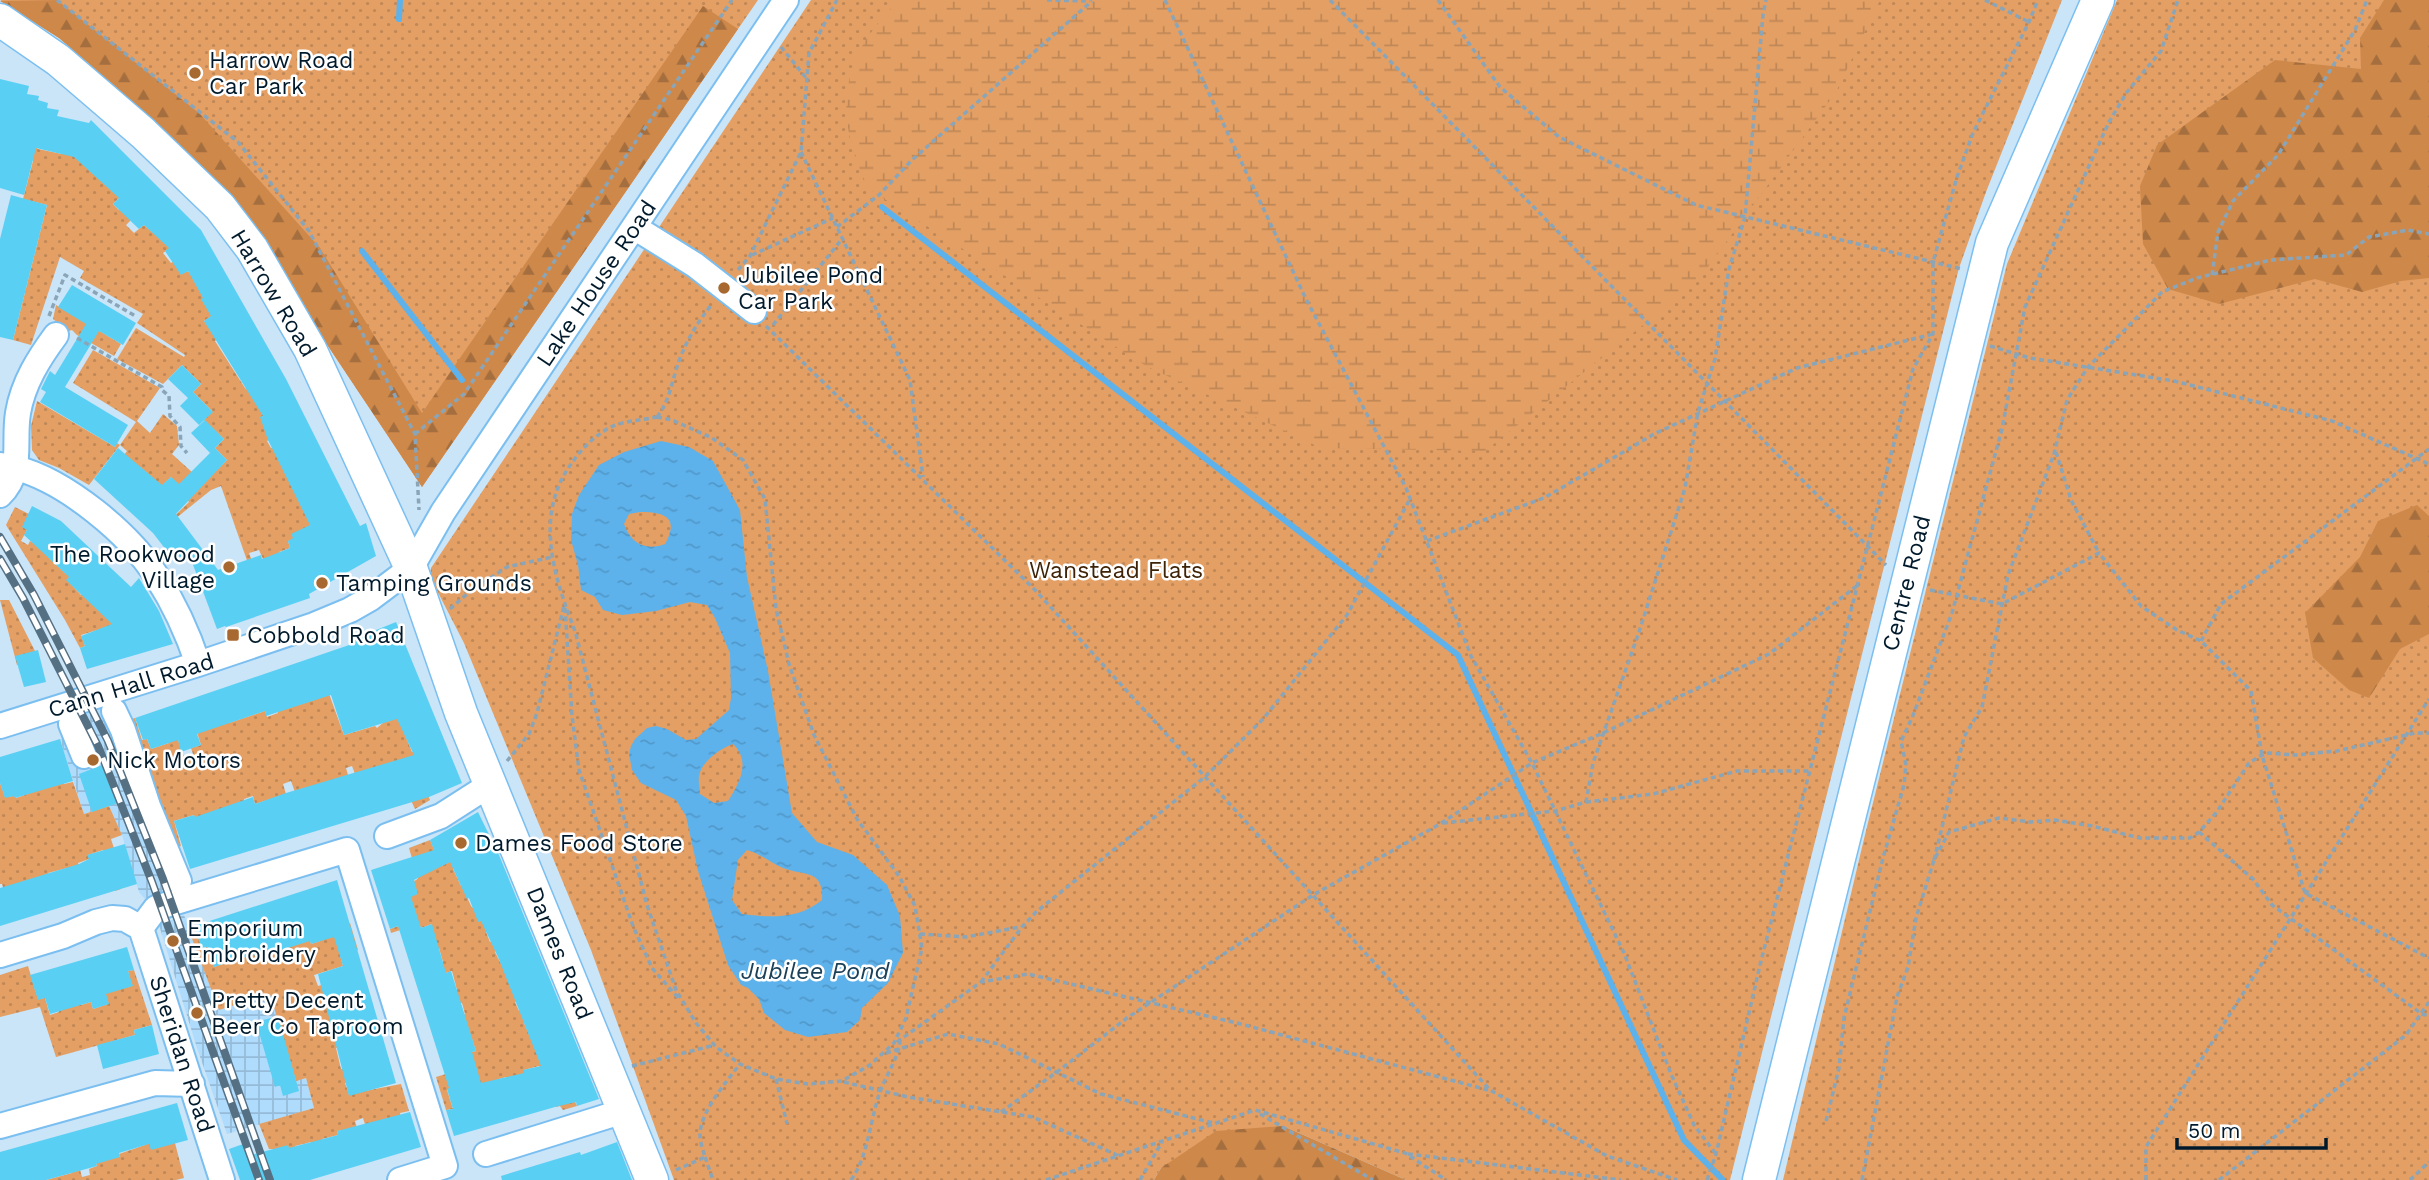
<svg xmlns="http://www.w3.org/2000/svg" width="2429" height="1180" font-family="'Work Sans',sans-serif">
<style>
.industrial{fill:url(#industrial-grid)}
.green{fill:url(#green-dots)}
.forest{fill:url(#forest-firs)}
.wetland{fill:url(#wetland-marsh)}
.water{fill:url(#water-ripples);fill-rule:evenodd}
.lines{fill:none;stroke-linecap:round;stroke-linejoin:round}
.stream{stroke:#5eb2eb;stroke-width:6}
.building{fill:#59d0f3;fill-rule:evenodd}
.minor-casing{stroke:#7bbff0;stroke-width:28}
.major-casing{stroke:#7bbff0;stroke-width:35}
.path{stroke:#8ba5b8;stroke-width:3.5;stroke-dasharray:5 3.5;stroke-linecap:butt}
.minor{stroke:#fff;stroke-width:24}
.major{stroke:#fff;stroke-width:32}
.rail-casing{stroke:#567083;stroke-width:8}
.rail{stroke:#fff;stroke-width:5;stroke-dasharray:16;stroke-linecap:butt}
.poi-dot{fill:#a7692f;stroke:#fff;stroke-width:2.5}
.labels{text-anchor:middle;stroke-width:5;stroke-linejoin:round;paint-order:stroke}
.poi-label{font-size:23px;fill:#001a2c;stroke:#fff;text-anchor:start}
.street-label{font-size:23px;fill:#001a2c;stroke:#fff}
.park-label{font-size:23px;fill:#3f2307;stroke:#fff}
.water-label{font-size:24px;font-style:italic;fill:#1c4058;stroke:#fff}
</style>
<defs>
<pattern id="industrial-grid" width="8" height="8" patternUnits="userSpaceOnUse" patternTransform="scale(1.75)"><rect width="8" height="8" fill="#afdbfc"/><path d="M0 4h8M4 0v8" fill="none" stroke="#95bbd8"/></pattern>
<pattern id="green-dots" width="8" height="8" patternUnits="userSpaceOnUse" patternTransform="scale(1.75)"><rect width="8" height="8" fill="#e39f64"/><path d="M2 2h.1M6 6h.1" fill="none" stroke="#c18857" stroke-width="1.8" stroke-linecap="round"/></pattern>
<pattern id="forest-firs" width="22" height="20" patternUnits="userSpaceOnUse" patternTransform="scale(1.75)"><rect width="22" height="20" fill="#ce884a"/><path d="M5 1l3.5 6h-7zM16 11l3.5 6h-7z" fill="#a56e3e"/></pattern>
<pattern id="wetland-marsh" width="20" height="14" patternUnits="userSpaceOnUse" patternTransform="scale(1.75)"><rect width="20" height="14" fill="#e39f64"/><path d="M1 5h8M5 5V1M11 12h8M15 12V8" fill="none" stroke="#c18857"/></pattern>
<pattern id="water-ripples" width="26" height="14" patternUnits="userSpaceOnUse" patternTransform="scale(1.75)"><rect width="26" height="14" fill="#5eb2eb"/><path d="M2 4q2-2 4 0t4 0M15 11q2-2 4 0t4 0" fill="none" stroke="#5098ca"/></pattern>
</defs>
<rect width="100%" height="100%" fill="#cae4f8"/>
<!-- industrial -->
<path class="industrial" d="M124,697L187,886L145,899L139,892L122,835L109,806L84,814L60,739L66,737L59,717Z
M184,915L219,1010L270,994L296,1080L306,1078L314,1108L227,1134L197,1048L159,925Z"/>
<!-- green -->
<path class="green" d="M0,0H758L422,487L268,256L202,169L116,87L59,38Z
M811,0H2062L1986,192L1959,268L1730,1180H1406L1283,1126L1161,1168L1154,1180H674L591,950L464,643L430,577L431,568Z
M2117,0H2429V1180H1783L1864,839L2007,264Z
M0,120L38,149L62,154L65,140L128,189L113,204L119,210L124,206L131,220L126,225L134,233L144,225L152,232L180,241L163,253L171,263L174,261L181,274L188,271L192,277L213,315L204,321L218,339L215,341L245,388L273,411L261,417L285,432L267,441L271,448L275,447L317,533L288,541L290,548L279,552L288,579L263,559L259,550L249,553L260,583L258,592L221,486L211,490L155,535L189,502L171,477L157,490L147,473L140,467L137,471L115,467L127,451L120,445L89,485L59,468L39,460L32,450L31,426L37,401L115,447L117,443L120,445L136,422L73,383L93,350L160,388L137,421L150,433L163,414L177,426L179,445L172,454L204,483L227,460L215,448L224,439L204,420L212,411L193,392L201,384L182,365L163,384L117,359L136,328L184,357L185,355L137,323L143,314L80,278L84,271L60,257L31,345L13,340L47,205L23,199L33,161Z
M56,305L121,344L114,356L77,335L72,330L69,331L53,319Z
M15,507L29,514L27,530L21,541L28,545L30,541L50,553L48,557L66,574L74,566L77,569L67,580L81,595L95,583L146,615L81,635L85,646L80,648L65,620L6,525Z
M0,600H9L35,651L23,663L17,665Z
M324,680L344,735L375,726L377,728L384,722L398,718L412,752L422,749L424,786L430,800L415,809L393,762L355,774L352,766L346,768L348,775L301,809L291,781L283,784L286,794L255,804L253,796L244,799L246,806L202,840L194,815L174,821L181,846L175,848L132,719L135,718L142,740L147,739L151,749L169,743L166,732L174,729L184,757L193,754L191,748L201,745L194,723H229L265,711L267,717L278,713L273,697Z
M57,763L64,784L73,782L84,814L109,806L122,835L111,839L119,864L114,866L121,889L115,891L103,850L88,855L89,859L78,863L82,876L67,868L48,873L51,885L7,900L2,884H0V783L5,797L14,796L16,798L25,795L19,774Z
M430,840L441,866L467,853L453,869L461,886L479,876L465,893L472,908L490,897L488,917L495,929L486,932L490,942L505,935L495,952L502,966L531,994L553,985L515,1002L519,1011L535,1005L540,1016L524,1023C536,1054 565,1074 577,1106L563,1110L560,1106L556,1107L550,1083L545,1084L539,1066L524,1070L528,1085H508L506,1077L499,1079L502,1092L447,1090L453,1109L446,1110L436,1077L466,1068L472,1052L476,1051L472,1039L449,1019L465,1014L462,1003L457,1004L442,995L457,990L452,971L436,976L443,962L439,948L429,951L432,924L421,928L419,924L391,933L390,929L404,924L414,881L418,879L409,848Z
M302,918L311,944L320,941L318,933L350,923L358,950L340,955L343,966L314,975L318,986L339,980L356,1042L336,1048L341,1069L363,1063L357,1079L345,1083L349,1094L401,1084L409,1111L400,1113L403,1126L369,1137L363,1118L355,1121L357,1128L337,1131L338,1135L322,1139L324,1150L315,1152L311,1142L295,1146L297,1158L275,1149H269L259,1124L314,1108L306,1078L296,1081L270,994L219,1010L188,928L194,926L202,948L207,947L214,967L254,952L255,956L265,953Z
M28,966L38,999L45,998L50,1015L59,1012L58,1008L76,989L81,1005L91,1002L93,1009L108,1004L102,980L132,986L128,971L134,970L152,1025L134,1030L135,1035L56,1057L40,1007L0,1017V975Z
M143,1137L175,1143L184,1178L176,1180H46L72,1173L68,1158L76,1155L82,1177L90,1175L89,1169L97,1166L94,1158L120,1157L119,1154L145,1145Z"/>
<!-- forest -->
<path class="forest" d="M57,0L199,113L320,248L422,413L703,6L738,29L422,487L268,256L202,169L116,87L59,38L0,1Z
M2384,0H2429V278L2401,281L2362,292L2315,279L2219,304L2168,289L2143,244L2140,186L2157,145L2275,60L2361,69L2360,38Z
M2417,505L2429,516V634L2400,649L2369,698L2349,690L2313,658L2305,613L2360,557L2378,521Z
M1283,1126L1406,1180H1154L1161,1168L1216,1131Z"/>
<!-- wetland -->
<path class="wetland" d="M898,0H1880L1836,92L1697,282L1485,451L1321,448L1146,366L869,189C844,140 835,88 867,38C876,25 888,12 898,0Z"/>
<!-- water -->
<path class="water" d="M661,441L689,447L713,461L740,510L747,577L768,671L792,813L817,842L853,855L887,885L900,916L903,953L888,983L862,1008L860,1020L847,1032L808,1037L785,1030L764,1013L759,999L748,988L741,985L728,965L698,871L686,816L676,800L641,783L632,770L629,754L631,746L635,739L647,728L656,726L667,729L686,740L696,739L729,710L731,698L730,653L715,618L707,605L690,602L656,611L622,615L603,610L595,597L581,590L578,565L571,540L572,514L579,495L599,465L624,452ZM640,512C664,512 680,517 665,544C646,551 631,544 624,524L629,514ZM733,744C751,761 740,783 728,801L714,803L700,794C700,789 698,781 699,776C701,762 721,748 733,744ZM747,850C761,854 771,863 783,868C804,876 824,869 822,900C799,919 771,918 742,914L732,900L738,860Z"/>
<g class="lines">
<!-- stream -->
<path class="stream" d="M399,19L400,0
M882,207L1458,655L1684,1140L1722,1179
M362,251L462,380"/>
</g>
<!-- building -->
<path class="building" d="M0,79L29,86L27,94L39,96L38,100L48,103L47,108L59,110L57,116L89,123L91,120L201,230L286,379L360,526L366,523L376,556L309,594L310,598L226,627L225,626L217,629L189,554L173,559L153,533L94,479L118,448L162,485L171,477L179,484L215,448L227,460L176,514L218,570L261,555L262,559L290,548L288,541L293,538L291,534L310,525L268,440L260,417L263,416L204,321L211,316L201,299L203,298L188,271L181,275L165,251L169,248L144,225L139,229L113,204L119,198L74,157L36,148L24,195L0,188Z
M11,195L47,205L13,340L0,337V239Z
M72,285L136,323L123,345L99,331L65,387L128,425L115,447L40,402L46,392L41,389L50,371L55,375L86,324L58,307Z
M182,365L201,384L193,392L213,412L199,425L180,406L188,398L168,379Z
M205,420L224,439L210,453L191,433Z
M32,506L61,521L131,587L139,578L159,611L173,644L87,669L80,648L85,646L81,636L112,624L66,580L69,577L24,535L27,530L22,527Z
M396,622L462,783L429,797L190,869L174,821L194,815L195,817L253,797L255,804L286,793L414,755L397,719L344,735L331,695L266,716L265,711L197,734L201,745L181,752L178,740L151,749L147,739L143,740L135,718L355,643L354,639Z
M38,650L46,682L24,687L15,656Z
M60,739L73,781L15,798L14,796L5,798L0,783V757Z
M105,764L121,802L92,812L79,774Z
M478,812L499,855L599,1099L577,1106L576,1102L555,1107L454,1136L446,1110L453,1109L447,1089L449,1088L414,977L398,926L390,929L371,870L434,850L430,840ZM450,862L467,899L469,898L478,922L481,921L498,957L541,1066L523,1070L524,1073L481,1083L472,1052L476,1051L451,971L446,973L432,924L421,928L411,897L418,894L414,880Z
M125,844L137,884L0,926V888L79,864L89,859L87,855Z
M337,880L396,1083L349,1096L318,974L343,966L334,937L311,944L310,941L278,951L277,949L255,956L254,954L214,967L207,947L202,949L194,926Z
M127,947L134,970L128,971L133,986L106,994L109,1004L93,1009L91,1002L50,1014L45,998L38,1000L30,975Z
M278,1016L299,1091L283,1096L280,1085L275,1087L256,1022Z
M152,1025L159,1054L103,1069L97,1045L135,1035L134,1030Z
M177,1103L188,1140L151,1150L149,1144L119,1153L120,1157L96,1164L97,1166L46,1180H0V1152Z
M410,1112L421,1147L310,1180H240L229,1149L246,1143L251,1155L288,1145L289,1148L338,1135L337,1131Z
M617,1142L632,1180H502L501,1176L580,1152L581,1155Z"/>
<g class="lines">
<defs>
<path id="minor" d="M634,227L695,265L754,311
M0,465C5,466 11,466 16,468C66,481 130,534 157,577C175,605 188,634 198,664
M0,495C24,472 13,443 18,413C23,383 39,358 56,335
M114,711L123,730L148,806L179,881
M71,724L84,756
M0,726L198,664L314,625L350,610L371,598L411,568L443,512L786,0
M387,836L441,816L491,784
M141,928L156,908L347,850L445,1166L400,1180
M141,928L222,1180
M0,955L63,936L96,922L112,918L125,919L141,928
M0,1126L155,1083L192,1084
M486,1154L624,1111"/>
<path id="major" d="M0,20L58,60L100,96L143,133L220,207L252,249L310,349L411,568L461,713L652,1180
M1759,1180L1992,243L2098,0"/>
</defs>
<!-- minor casing -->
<use href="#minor" class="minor-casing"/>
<!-- major casing -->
<use href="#major" class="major-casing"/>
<!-- path -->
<path class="path" d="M57,0L238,142L309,231L415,434L419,510
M1047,0L1090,1
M1165,0L1306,299L1406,488L1471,656L1532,763L1624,953L1671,1074L1694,1125L1716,1154
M1330,0L1886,565
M1438,0L1500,87L1559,137L1696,205L1962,269
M1985,0L2029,22
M781,47L807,79
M801,152L910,380L923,477
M837,227L879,195L912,160L1092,1
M752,255L833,218
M738,270L750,256L801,152L809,53L837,0
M2212,275L2218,232L2233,201L2278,155L2355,30L2367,0
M49,316L65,275L137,317
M773,325L842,239
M766,326L1036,591L1490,1090L1607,1156L1677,1180
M77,338L162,387V390L169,396L170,416L180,427L181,446L187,453
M1990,346L2030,358L2174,381L2332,421L2429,464
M657,417L672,420L712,438L743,460L765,499L776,609L789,664L814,735L857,819L899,876L915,906L922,948L906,1018L894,1043L870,1065L842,1081L808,1084L776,1079L740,1064L716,1047L696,1023L676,990L647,905L575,631C555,579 535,521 567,470C578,453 591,438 609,428C622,421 642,420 657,417Z
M657,417C670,401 672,380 679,361C687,339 698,322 712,304
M415,434L464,394L732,0
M2056,452L2071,500L2099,553
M1427,541L1544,498L1656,433L1797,368L1933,334
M1930,590L2002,604L2099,553L2141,606L2177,630L2201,641L2251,691L2262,755L2305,893L2429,958
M565,608L572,716L579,770L633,926L652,968L680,1000
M450,609L468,593L507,567L552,557
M2201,641L2221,604L2429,449
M507,761L529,734L537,713L564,606
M1586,802L1653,794L1737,771H1811
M1443,823L1555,811L1586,802L1593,763L1639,632L1685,488L1698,412L1715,359L1729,269L1745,217L1763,15L1766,0
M2199,832L2253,879L2272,905L2422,1014L2429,1016
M1934,860L1964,737L1982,707L2008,575L2054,454L2067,400L2088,367L2162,292L2197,278L2271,260L2346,255L2369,237L2408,230L2429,234
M920,934L966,937L1020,927
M981,982L1022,927L1036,912L1206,776L1263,719L1347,615L1410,499
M897,1042L981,982L1028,974L1237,1023L1488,1090
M886,1053L948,1034L999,1044L1101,1094L1213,1123
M632,1066L715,1045
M776,1079L787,1124
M844,1082L908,1097L1033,1117L1119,1156
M1001,1112L1057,1072L1127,1018L1313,895L1440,824L1532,763L1603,733L1769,654L1858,585
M1260,1114L1373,1180
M1826,1121L1839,1068L1844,1018L1883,858L1904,785L1906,765L1901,741L1912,718L1952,613L2002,429L2025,307L2109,122L2127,92L2161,51L2178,0
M1408,1154L1621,1180
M705,1157L713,1180
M676,1170L705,1157C703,1150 700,1142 700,1135C700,1112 727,1081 740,1064
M851,1180C868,1157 870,1120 880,1092C886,1075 898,1059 900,1041
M1046,1180L1255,1110L1405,1153L1446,1180
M1140,1180L1162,1142
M1707,1180L1716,1154L1761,961L1913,369L1933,334V262L1957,177L1973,133L2029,22L2038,0
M1862,1180L1897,997L1908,967L1916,918L1934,860L1949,832L1999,818L2031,822L2055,820L2092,826L2140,838H2190L2199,832L2216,813L2249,763L2260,756L2269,753L2295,755L2337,751L2415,733H2429
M2146,1180V1147L2429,699
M2219,1180L2406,1035L2429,1002
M2410,1180L2429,1162"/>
<!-- minor -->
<use href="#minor" class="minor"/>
<!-- major -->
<use href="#major" class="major"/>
<defs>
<path id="rail" d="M0,537L34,595L108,741L163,879L270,1180
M0,559L23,598L98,746L152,882L259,1180"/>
</defs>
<!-- rail casing -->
<use href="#rail" class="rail-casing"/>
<!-- rail -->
<use href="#rail" class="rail"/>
</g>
<!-- markers -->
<g class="poi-dot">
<circle cx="195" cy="73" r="7"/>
<circle cx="724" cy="288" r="7"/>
<circle cx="229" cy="567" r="7"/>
<circle cx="322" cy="583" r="7"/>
<rect x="226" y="628" width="14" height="14" rx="3.5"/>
<circle cx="93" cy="760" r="7"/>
<circle cx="461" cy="843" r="7"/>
<circle cx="173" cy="941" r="7"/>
<circle cx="197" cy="1013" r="7"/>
</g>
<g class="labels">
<!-- poi labels -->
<g class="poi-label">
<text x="209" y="68">Harrow Road<tspan x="209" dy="26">Car Park</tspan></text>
<text x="738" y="283">Jubilee Pond<tspan x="738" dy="26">Car Park</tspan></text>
<text x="215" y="562" text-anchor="end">The Rookwood<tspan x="215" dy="26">Village</tspan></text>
<text x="336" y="591">Tamping Grounds</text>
<text x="247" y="643">Cobbold Road</text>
<text x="107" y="768">Nick Motors</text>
<text x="475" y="851">Dames Food Store</text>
<text x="187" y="936">Emporium<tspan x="187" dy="26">Embroidery</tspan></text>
<text x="211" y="1008">Pretty Decent<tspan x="211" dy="26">Beer Co Taproom</tspan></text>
</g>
<!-- street labels -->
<g class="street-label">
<text transform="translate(596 283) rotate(-56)" y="8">Lake House Road</text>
<text transform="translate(274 293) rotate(59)" y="8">Harrow Road</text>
<text transform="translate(1906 583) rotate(-76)" y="8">Centre Road</text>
<text transform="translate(131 685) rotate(-17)" y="8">Cann Hall Road</text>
<text transform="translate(560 953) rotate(68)" y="8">Dames Road</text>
<text transform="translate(182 1054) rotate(72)" y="8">Sheridan Road</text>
</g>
<!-- park labels -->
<g class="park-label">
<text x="1116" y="578">Wanstead Flats</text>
</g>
<!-- water labels -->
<g class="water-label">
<text x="815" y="979">Jubilee Pond</text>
</g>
</g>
<!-- scale -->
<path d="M2177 1138v10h149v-10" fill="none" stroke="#001a2c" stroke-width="3.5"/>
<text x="2188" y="1138" font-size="21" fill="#001a2c" stroke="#ffffff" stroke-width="5" paint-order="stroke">50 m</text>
</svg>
